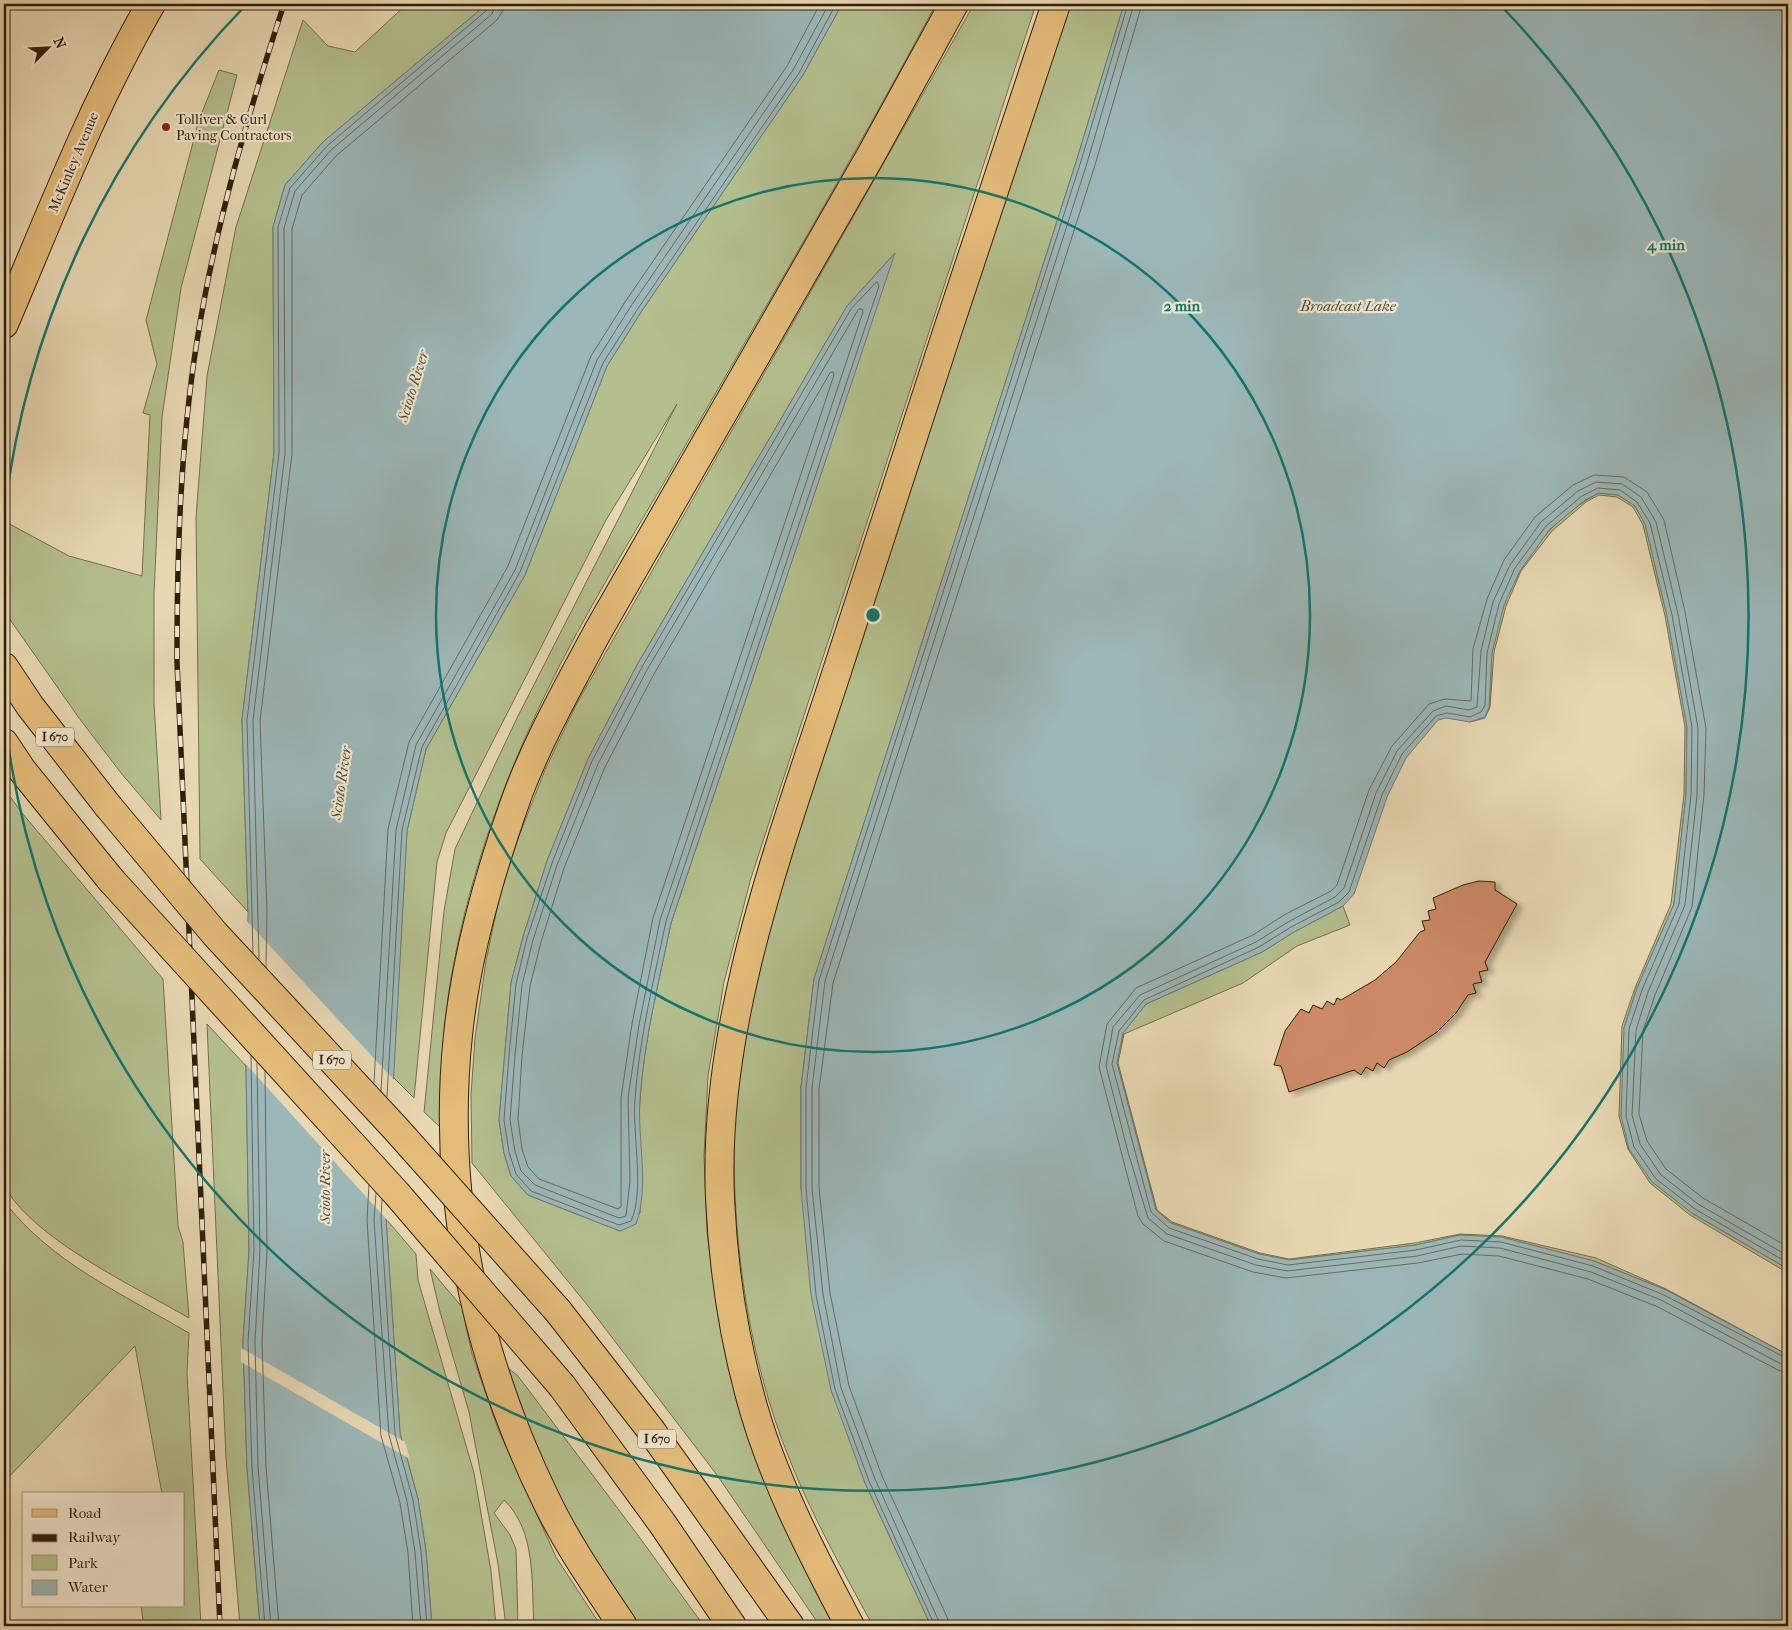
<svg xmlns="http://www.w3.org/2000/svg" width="1792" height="1630" font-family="'IM FELL French Canon',serif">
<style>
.green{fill:#b4bf8e;stroke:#726f4c;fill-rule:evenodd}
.water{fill:#9cb7b7;stroke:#717a72}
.pier{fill:#e8d8b2}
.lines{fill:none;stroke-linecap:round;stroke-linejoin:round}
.shore{stroke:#666b61;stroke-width:1}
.building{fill:#cb8a65;stroke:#301f0b;filter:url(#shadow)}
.primary-casing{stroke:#301f0b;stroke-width:30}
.highway-casing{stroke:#301f0b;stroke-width:30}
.primary{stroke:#e4bc79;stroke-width:28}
.highway{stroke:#e4bc79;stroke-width:28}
.rail-casing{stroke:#301f0b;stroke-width:5.5}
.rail{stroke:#f0e6cd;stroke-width:4;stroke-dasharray:11;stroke-linecap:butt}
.highway-bridge-casing{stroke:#301f0b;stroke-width:30;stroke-linecap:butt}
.highway-bridge{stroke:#e4bc79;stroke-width:28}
.ring{fill:none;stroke:#0f766e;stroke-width:2.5}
.poi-dot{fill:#8f2418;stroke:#f0e6cd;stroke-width:2}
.labels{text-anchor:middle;stroke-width:4.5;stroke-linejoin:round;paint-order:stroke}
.shield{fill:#f0e6cd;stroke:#6a5b45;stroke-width:1}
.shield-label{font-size:12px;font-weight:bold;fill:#301f0b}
.poi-label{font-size:14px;fill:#301f0b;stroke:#f0e6cd;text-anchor:start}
.street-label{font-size:14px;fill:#301f0b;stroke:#f0e6cd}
.water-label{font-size:15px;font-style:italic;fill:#504d3f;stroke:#f0e6cd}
.centre{fill:#0f766e;stroke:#f0e6cd;stroke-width:2.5}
.ring-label{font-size:15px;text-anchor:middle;font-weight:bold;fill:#0f766e;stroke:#f0e6cd;stroke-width:4.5;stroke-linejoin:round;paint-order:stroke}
</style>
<defs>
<filter id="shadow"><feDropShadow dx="5.5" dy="3" stdDeviation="2.5" flood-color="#0004"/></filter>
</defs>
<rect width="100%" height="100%" fill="#e8d8b2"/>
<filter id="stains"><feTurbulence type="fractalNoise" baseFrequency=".004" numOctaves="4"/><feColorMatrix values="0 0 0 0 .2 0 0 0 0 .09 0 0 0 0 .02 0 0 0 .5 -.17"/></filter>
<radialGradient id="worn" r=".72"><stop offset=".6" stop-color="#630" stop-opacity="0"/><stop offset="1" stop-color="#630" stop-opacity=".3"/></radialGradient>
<!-- green -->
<path class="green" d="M407,4H487L323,142L285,185L273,227L274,453L242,720L248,912L200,859L196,517L207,376L236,227L303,20L328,46L355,52Z
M842,4H936C854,158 764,309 677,460C632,538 584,614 545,695C500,788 465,888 449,991C442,1036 441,1082 441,1128L424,1112L444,911L455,849L517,718L677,404L606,520L446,833L437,862L414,1098L393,1077L407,831L426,749L525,575L607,366L641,312L803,75Z
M974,4H1036L751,878L724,982L708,1076L704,1156L707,1232L718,1314L735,1390L835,1626H820L717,1475L588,1306L472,1163L471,1095L475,1038L486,961L500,894L519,836L545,770L576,705ZM894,254L671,923C659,981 644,1040 640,1099C637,1137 642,1175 640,1213L620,1231L528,1195L511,1176L504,1153L499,1120L511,983L523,937L547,861L588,759L637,665L847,306Z
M1069,4H1124L1077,159L814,979L801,1087V1189L865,1483L931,1626H873C843,1571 812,1516 789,1458C749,1359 733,1247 734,1140C734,1112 739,1083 743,1055C762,925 808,802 848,677C921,453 995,228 1069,4Z
M219,70L237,75L181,288L162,417L154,594V703L161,820L121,773L79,718L4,611V521L69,556L142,576L150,415L143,413L157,364L146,320L199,120Z
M1599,493L1618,495L1635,506L1645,524L1667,616L1687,727L1686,794L1674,904L1637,988L1624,1028L1692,1213L1788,1269V1273L1690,1215L1650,1183L1628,1149L1619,1116L1622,1026L1635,988L1671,904L1684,794L1685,727L1665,616L1643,525L1633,507L1617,497L1599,495L1586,502L1552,531L1521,571L1506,606L1494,652L1490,707L1485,718L1470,722L1484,717C1494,697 1489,675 1492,653C1501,588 1540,523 1599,493Z
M4,788L22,813L163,979L178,1226L183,1242L189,1318C136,1287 32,1239 4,1185Z
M1343,906L1350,925L1297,946L1243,983L1124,1034L1118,1063L1157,1210L1172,1222L1260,1253L1289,1259L1415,1243L1460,1234L1502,1236L1596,1258L1666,1289L1788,1355L1666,1290L1594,1261L1501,1237L1460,1235L1416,1245L1289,1260L1259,1254L1171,1223L1156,1210L1117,1063L1123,1033L1146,1004L1262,952L1294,932Z
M207,1024L246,1066L249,1251L243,1341L247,1468L260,1626H240L226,1458Z
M4,1201C50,1262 124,1295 189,1333L187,1373L201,1626H144L141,1606H184V1494H162L135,1346L4,1482Z
M386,1219L416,1254L418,1280L474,1473L491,1571L496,1626H432L426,1551L418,1499L400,1433Z
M430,1269L462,1307L472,1354L498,1429L556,1557L601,1626H534C531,1583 537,1532 504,1500L494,1513L510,1535L516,1549L518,1626H506L498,1564L469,1412L440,1312Z
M508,1368L518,1376L637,1534L704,1626H639C601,1572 566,1516 540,1455C528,1427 519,1397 508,1368Z"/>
<!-- water -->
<path class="water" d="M487,4H842L803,75L641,312L607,366L525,575L426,749L407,831L386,1219L400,1433L418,1499L426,1551L432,1626H260L247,1468L243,1341L249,1251L246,1066L248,912L242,720L274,453L273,227L285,185L323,142Z
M1124,4H1788V1269L1692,1213L1652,1182L1629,1149L1621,1116L1624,1028L1637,988L1674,904L1686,794L1687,727L1667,616L1645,524L1635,506L1618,495L1599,493L1585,500L1550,529L1520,571L1504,605L1492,653L1489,707L1485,717L1470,722L1446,718L1438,720L1406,758L1387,797L1354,894L1343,906L1294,932L1262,952L1146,1004L1123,1033L1117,1063L1156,1210L1171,1223L1259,1254L1289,1260L1416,1245L1460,1235L1501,1237L1594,1261L1666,1290L1788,1355V1626H931L865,1483L831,1390L811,1295L801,1189V1088L814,979L1077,159Z
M895,253L671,923C659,981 644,1040 640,1099C637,1140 650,1185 636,1224L620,1231L528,1195L511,1176L504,1153L499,1120L511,983L523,937L547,861L588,759L637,665L847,306Z"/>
<!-- pier -->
<path class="pier" d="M245,919L395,1081L388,1221L244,1062Z
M241,1348L405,1442L410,1459L241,1362Z"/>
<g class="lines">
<!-- shore -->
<path class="shore" d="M877,282L879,286L666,921C654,980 639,1039 635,1099C632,1132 645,1192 631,1221L619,1225L531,1191L516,1174L509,1152L504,1120L509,1055L516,984L527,938L552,863L592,761L642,667L851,309Z
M859,309H862L863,312L660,920L639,1025L628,1098L630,1181L626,1216L619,1218L535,1185L521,1171L515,1151L510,1120L515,1055L522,985L533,940L557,865L598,764L647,670Z
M833,372L834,375L653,918L632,1024L621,1098V1207L618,1209L539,1179L528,1167L522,1149L518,1119L522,1056L530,986L541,942L564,868L605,767L654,674L830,373Z
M253,952L247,720L279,453L278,227L290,188L327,146L487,10L489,4
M259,959L253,720L285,454L284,228L295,191L331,150L492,14L496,4
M266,967L267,911L260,721L292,454V229L302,195L336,156L497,20L502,12L503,4
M251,1056L254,1251L248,1341L252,1468L265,1626
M257,1063L260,1251L255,1341L258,1467L271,1626
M265,1071L267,1251L262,1341L266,1467L279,1626
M374,1083L388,829L409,742L508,566L591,356L625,302L787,66L820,4
M381,1091L396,830L416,745L515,570L597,360L631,306L793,70L829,4
M387,1097L402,830L422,747L520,572L603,363L637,310L799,73L836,4
M369,1185L367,1220L381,1436L400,1503L408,1553L413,1626
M376,1193L374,1220L389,1435L407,1501L415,1552L421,1626
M382,1199L381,1219L395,1434L413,1500L421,1551L427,1626
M1788,1247L1703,1198L1666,1169L1647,1141L1639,1114L1643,1031L1655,995L1692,907L1704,795L1706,728L1685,612L1664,520L1647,492L1624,477L1594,475L1573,485L1535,517L1504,560L1487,599L1473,649L1471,701L1445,699L1429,704L1392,746L1369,790L1337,885L1331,891L1284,915L1253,935L1136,988L1107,1024L1099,1067L1138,1216L1143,1224L1164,1241L1253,1272L1286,1278L1418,1263L1462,1254L1499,1256L1588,1279L1658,1307L1778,1370L1788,1373
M1788,1256L1698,1204L1661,1175L1640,1144L1632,1115L1636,1030L1648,992L1685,905L1697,795L1698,728L1678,614L1656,522L1641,497L1622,484L1596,482L1578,491L1541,522L1510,565L1493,602L1481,651L1477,707L1469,710L1446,706L1433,711L1397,751L1376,793L1344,888L1335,897L1288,922L1256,942L1140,995L1113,1027L1106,1066L1128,1152L1148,1218L1167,1234L1256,1265L1287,1271L1417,1256L1461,1246L1500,1248L1591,1272L1661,1300L1781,1364L1788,1365
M1788,1263L1695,1209L1656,1179L1634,1147L1626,1116L1629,1029L1642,990L1679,904L1691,795L1692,727L1672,615L1650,523L1637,502L1620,490L1598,488L1582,496L1546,526L1515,568L1499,604L1487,653L1485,705L1481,712L1470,717L1447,713L1436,716L1402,754L1382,795L1349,892L1339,902L1291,927L1259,947L1144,1000L1119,1031L1112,1064L1151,1212L1169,1228L1258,1259L1288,1265L1416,1250L1461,1240L1501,1242L1593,1266L1664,1295L1788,1359
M935,1626L869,1481L835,1389L816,1295L806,1189V1088L819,980L1081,161L1128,4
M941,1626L875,1479L841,1388L823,1294L812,1189V1088L825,981L1087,163L1134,4
M949,1626L947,1617L882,1476L849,1386L830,1293L819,1188V1089L833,983L1095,165L1142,4"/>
</g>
<!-- building -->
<path class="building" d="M1479,881L1495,882V890L1517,904L1485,962L1488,970L1479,972L1482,982L1473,984L1476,993L1468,995L1456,1013L1437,1032L1407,1052L1389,1060L1384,1068L1377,1063L1373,1071L1366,1067L1361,1075L1354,1070L1289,1092L1281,1066L1274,1065L1285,1031L1301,1009L1309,1013L1313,1005L1322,1009L1327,1001L1334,1005L1337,998L1341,1000L1375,980L1396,962L1420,932L1425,930L1422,921L1430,920L1428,911L1436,909L1433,898L1463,885Z"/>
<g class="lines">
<defs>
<path id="primary" d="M4,324C50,216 92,106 151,4"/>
<path id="highway" d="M4,667L30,706L108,806
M4,743L22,770L111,880
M558,1311L650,1429L790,1626
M562,1386L662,1523L732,1626
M623,1626C597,1587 569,1547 548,1504C476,1359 441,1197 458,1035C466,958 487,882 513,808C533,749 568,687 598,631L871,155L954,4
M850,1626C811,1552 770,1474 749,1392C732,1328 723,1264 720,1198C712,1019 784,836 838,668C909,446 982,225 1056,4"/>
</defs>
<!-- primary casing -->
<use href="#primary" class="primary-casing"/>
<!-- highway casing -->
<use href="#highway" class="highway-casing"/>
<!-- primary -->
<use href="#primary" class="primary"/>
<!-- highway -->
<use href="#highway" class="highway"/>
<defs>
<path id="rail" d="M220,1626L177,662C177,554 180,448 197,341C215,227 248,114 284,4"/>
</defs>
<!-- rail casing -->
<use href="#rail" class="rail-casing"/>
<!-- rail -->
<use href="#rail" class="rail"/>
<defs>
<path id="highway-bridge" d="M108,806L215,934L396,1129L558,1311
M111,880L397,1194L562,1386"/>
</defs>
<!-- highway-bridge casing -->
<use href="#highway-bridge" class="highway-bridge-casing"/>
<!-- highway-bridge -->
<use href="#highway-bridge" class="highway-bridge"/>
</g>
<!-- distance rings -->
<g class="ring">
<circle cx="873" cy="615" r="437"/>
<path d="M5 508A875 875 0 0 1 244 7M1502 7A875 875 0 1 1 5 722"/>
</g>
<!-- markers -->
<circle class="poi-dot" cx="166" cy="127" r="5"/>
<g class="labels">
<!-- shield labels -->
<g class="shield">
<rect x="36" y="727.5" width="38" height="19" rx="4"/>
<rect x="313" y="1050.5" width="38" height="19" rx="4"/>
<rect x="638" y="1429.5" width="38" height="19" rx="4"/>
</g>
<g class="shield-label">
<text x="55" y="741">I 670</text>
<text x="332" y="1064">I 670</text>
<text x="657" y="1443">I 670</text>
</g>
<!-- poi labels -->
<g class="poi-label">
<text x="176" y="124">Tolliver &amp; Curl<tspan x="176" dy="16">Paving Contractors</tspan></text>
</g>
<!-- street labels -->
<g class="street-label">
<text transform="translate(73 162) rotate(-67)" y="5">McKinley Avenue</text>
</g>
<!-- water labels -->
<g class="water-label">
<text x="1348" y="311">Broadcast Lake</text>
<text transform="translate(413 386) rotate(-73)" y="5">Scioto River</text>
<text transform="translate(341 783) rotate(-82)" y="5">Scioto River</text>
<text transform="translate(325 1187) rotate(-90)" y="5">Scioto River</text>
</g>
</g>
<circle cx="873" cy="615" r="8" class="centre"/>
<g class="ring-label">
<text x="1666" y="250">4 min</text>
<text x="1182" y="311">2 min</text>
</g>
<!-- margin -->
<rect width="1792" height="1630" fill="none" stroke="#e8d8b2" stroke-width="20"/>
<rect x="5" y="5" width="1782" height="1620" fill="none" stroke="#301f0b" stroke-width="2.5"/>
<rect x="10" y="10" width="1772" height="1610" fill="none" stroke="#301f0b"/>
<!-- legend -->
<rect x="22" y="1492" width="162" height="115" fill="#f0e6cd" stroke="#a3967f"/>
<rect x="32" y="1509" width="25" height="8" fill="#e4bc79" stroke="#a3967f"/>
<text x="68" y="1518" font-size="15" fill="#301f0b">Road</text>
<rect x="32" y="1534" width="25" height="8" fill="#301f0b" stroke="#a3967f"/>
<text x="68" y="1542" font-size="15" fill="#301f0b">Railway</text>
<rect x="32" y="1555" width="25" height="15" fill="#b4bf8e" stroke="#a3967f"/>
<text x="68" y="1568" font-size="15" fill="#301f0b">Park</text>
<rect x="32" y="1580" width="25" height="15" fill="#9cb7b7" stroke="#a3967f"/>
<text x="68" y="1592" font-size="15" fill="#301f0b">Water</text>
<!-- north arrow -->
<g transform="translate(48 48) rotate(66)" stroke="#f0e6cd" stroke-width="4" paint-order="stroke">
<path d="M0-4L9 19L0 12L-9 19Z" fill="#301f0b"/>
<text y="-8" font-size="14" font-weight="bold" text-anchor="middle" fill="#301f0b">N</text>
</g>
<rect width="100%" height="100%" filter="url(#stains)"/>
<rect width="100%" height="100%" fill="url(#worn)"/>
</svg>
